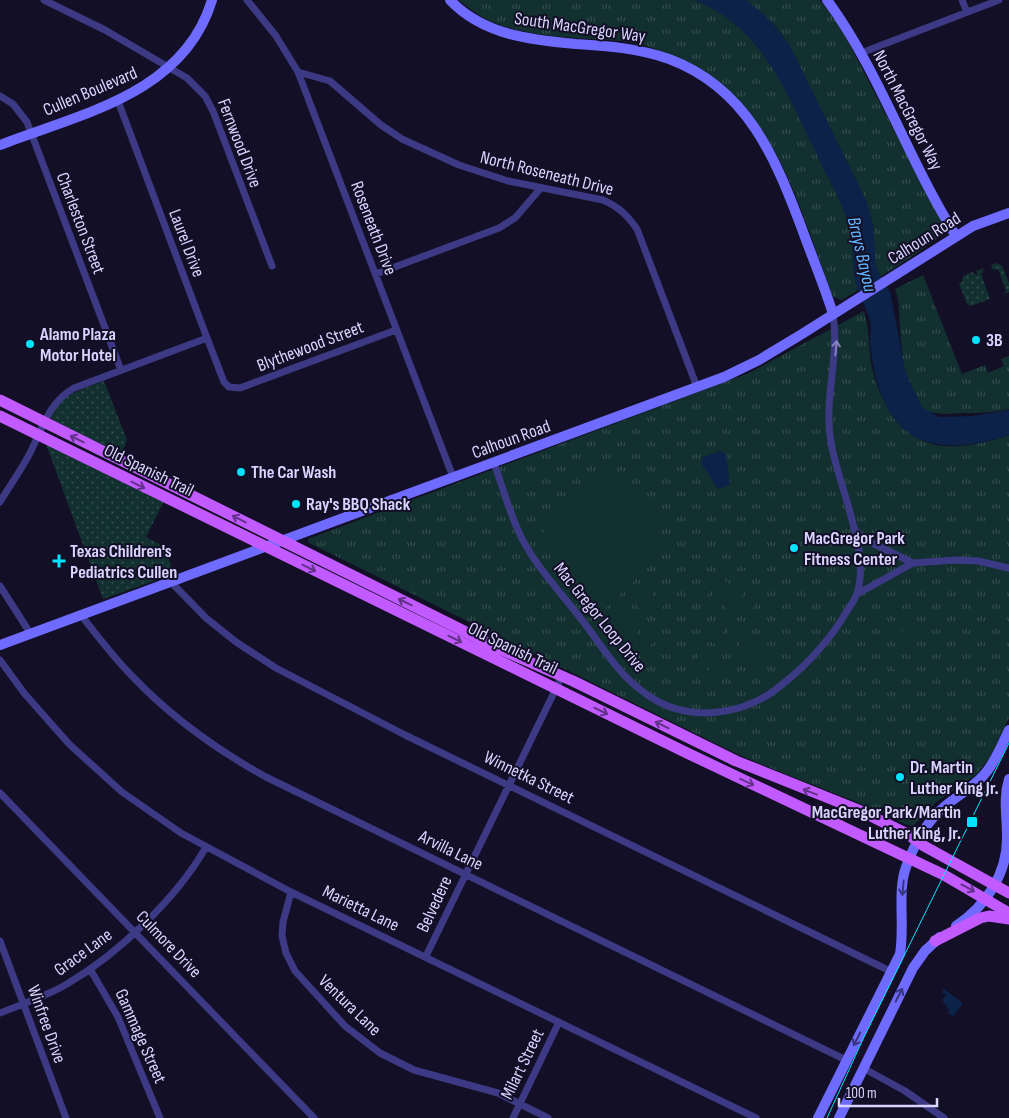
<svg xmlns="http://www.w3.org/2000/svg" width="1009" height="1118" font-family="'Sofia Sans Condensed',sans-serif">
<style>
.grass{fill:url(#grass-dots)}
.park{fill:url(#park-tufts)}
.pitch{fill:#12302f}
.water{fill:#0c2248}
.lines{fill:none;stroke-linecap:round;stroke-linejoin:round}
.street{stroke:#3d3a85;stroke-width:7}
.secondary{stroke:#6f6bff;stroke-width:10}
.primary{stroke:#c25bff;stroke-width:11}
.tram{stroke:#00e5ff;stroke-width:1}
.oneway{stroke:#837fbc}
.oneway2{stroke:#623188}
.oneway3{stroke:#38347d}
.poi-dot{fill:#00e5ff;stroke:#130f26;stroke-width:2}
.labels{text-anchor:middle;stroke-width:4;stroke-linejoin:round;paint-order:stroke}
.street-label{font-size:18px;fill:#d9d4ff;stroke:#130f26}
.poi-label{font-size:18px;font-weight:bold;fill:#d9d4ff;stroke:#130f26;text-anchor:start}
.water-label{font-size:19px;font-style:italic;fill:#62b6ff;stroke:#130f26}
</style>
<defs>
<pattern id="grass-dots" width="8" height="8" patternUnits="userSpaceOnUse" patternTransform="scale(1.25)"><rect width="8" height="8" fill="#12302f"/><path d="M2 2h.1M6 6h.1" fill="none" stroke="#344d4e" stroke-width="1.8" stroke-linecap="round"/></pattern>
<pattern id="park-tufts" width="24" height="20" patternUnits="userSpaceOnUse" patternTransform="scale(1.25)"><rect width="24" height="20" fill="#12302f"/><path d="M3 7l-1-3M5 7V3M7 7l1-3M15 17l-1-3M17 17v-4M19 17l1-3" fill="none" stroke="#344d4e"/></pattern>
</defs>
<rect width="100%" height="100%" fill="#130f26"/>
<!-- grass -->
<path class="grass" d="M997,263L1002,266L1009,283V292L1003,294L1006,291L998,269L993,270L991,265Z
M984,268L981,274L990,299L971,306L967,304L959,284L962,282L963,276L972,272L978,276L976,271Z
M104,381L127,440L121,455L53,421L51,417C57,395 85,388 104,381Z
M46,444L164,501L146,537L165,547L174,574L103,599Z"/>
<!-- park -->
<path class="park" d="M458,0H820L842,30L945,228V233L907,260L842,300L833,297C799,210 782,122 699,70C676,55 647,44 621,41C577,37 527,39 486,19C476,14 467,6 458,0Z
M923,275L962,374L985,365L988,373L1004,366L1001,359L1009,356V409C994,413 979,413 963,413C950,414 932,416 921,407C900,390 901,327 898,299L895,289Z
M864,311C870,330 868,349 872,368C880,404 905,444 945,446C965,448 990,441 1009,435V718L990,757L977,774L935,803L913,826L905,824C850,797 791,778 735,753L309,543L308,539L749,373Z"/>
<!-- pitch -->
<path class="pitch" d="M613,469L659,519V557L601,612L544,544L542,534L549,524Z
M707,572L716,577L706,598L696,593Z
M721,579L730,584L720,605L710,600Z
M646,585L655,590L645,611L636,606Z
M734,586L744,591L734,612L724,607Z
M659,592L668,597L658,617L648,612Z
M748,593L758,598L747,619L738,614Z
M619,612L629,617L618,638L609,633Z
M632,619L641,624L631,644L621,639Z
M718,619L727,624L717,645L707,640Z
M914,625L920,636L900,646L895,635Z
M731,626L741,631L731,652L721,647Z
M648,627L658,632L647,652L638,648Z
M661,633L671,638L660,659L651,654Z
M745,633L755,638L744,659L735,654Z
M759,640L769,645L758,666L749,661Z
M701,652L711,657L701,678L691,673Z
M714,658L724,663L713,684L704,679Z
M896,658L917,661L915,672L894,669Z"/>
<!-- water -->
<path class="water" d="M694,0H746L771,21L789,44L866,200L873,224L876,267L890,292L906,374L922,407L939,417L973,416L1009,410V435C972,447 925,455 897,422C879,401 872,367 870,340C870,334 872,327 870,321C866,306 856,291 854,275C852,256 854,238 847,219C839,196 825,174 815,151C785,90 762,27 694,0Z
M721,451L726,454L730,485L718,489L701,463L703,457Z
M944,989L963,1003L953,1017L948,1013L949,1010L942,1000L946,995L942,992Z"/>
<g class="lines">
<!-- street -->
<path class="street" d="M44,0L105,30L187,78L205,96L213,111L272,266
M247,0L276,36L298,72L453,477
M962,0L967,12
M861,53L999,0
M298,72L330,81L381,125L402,139L459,165L508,181L603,200C619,207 627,215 637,229L697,387
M0,96L13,104L27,122L121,370
M118,101L207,338L224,382L229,387L240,388L396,330
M376,274L499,228L515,218L540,189
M494,463C502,485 508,508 518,530C531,561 557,588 578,615C598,640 616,672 642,691C685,725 745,717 784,683C810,662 830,640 847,611C850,606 855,600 857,593C871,554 838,484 831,443C823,398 840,359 833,314
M0,502C10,485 22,469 31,451C43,427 49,402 74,388L207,338
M854,530L870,542L913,563L957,560L978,561L1009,568
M171,582L206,618L236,642L276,668L405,735L892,972
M0,586L30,633
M857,594L913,563
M80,614C97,635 113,657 132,676C171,717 217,750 266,777L846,1060
M0,660L24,693L69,744L122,792L181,833L291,892L756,1118
M0,793L314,1118
M291,892L283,922L282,936L286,953L295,971L345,1026L380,1053L414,1070L498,1093L548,1118
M0,941L66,1118
M426,956L562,676
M90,969L118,1017L160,1118
M0,1013C22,1004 47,996 67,984C118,954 177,898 206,847
M863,1068L905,1091L944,1118
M513,1118L559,1022"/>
<!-- secondary -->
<path class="secondary" d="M450,0C483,35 531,40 576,44C607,46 638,48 669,59C747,88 775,157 802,229C812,257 824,285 833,314
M827,0C880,72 908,160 956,236
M0,145C80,114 184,94 212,0
M0,645L724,377L759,360L802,334L973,226L1009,213
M956,926C986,906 1008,873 1007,836C1007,816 1003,798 1009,779
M818,1118L900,954C905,925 897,892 906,867C914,845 926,822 944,807C957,796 972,788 983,776C995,763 1001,746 1009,730
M839,1118L913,968L925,951L940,937"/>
<!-- primary -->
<path class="primary" d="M0,400L500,649L573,681L736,761L861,811L909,835L924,846L1009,893
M0,416L687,753L944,875L1009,913
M935,941L980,918L989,916L1009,919"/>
<!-- tram -->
<path class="tram" d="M827,1118L864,1037L1009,743"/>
</g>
<!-- one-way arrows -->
<defs><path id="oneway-shaft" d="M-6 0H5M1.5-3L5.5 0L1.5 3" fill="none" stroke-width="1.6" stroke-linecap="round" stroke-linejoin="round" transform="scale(1.25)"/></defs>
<use class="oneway" href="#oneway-shaft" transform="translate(836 348) rotate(-85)"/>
<g class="oneway2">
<use href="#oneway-shaft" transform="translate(77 439) rotate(-154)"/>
<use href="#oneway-shaft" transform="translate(138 485) rotate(26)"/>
<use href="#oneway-shaft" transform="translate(239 519) rotate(-153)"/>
<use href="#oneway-shaft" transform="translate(309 568) rotate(26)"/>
<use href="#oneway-shaft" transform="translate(405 602) rotate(-154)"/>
<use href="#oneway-shaft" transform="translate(455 639) rotate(26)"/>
<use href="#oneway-shaft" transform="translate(601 711) rotate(26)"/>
<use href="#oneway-shaft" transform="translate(662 725) rotate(-154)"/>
<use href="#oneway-shaft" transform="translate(747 782) rotate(25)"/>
<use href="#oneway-shaft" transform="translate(810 792) rotate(-159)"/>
<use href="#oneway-shaft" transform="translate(968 888) rotate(28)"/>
</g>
<g class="oneway3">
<use href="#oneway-shaft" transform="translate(903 888) rotate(95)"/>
<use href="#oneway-shaft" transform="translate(899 995) rotate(-63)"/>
<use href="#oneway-shaft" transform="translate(857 1039) rotate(117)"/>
</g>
<!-- markers -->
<g class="poi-dot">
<circle cx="976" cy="340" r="5"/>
<circle cx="30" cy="344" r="5"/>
<circle cx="241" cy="472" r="5"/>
<circle cx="296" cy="504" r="5"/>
<circle cx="794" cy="548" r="5"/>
<path d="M56.5 553.5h5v5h5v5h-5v5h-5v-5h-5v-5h5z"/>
<circle cx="900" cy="777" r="5"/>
<rect x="966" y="816" width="12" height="12" rx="2.5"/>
</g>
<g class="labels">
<!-- street labels -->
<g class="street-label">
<text transform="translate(580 27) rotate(8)" y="6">South MacGregor Way</text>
<text transform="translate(90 91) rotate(-23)" y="6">Cullen Boulevard</text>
<text transform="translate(908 110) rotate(63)" y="6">North MacGregor Way</text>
<text transform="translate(240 143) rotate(69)" y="6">Fernwood Drive</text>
<text transform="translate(547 173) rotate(14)" y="6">North Roseneath Drive</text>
<text transform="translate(81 223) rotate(69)" y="6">Charleston Street</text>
<text transform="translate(374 228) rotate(69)" y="6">Roseneath Drive</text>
<text transform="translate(924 238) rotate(-32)" y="6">Calhoun Road</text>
<text transform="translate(187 243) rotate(69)" y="6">Laurel Drive</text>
<text transform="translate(310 346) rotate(-21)" y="6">Blythewood Street</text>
<text transform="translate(511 439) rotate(-20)" y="6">Calhoun Road</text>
<text transform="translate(149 470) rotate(26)" y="6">Old Spanish Trail</text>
<text transform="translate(600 617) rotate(51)" y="6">Mac Gregor Loop Drive</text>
<text transform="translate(513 648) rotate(26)" y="6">Old Spanish Trail</text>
<text transform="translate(529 777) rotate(26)" y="6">Winnetka Street</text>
<text transform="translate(451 850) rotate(26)" y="6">Arvilla Lane</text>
<text transform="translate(434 904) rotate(-65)" y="6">Belvedere</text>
<text transform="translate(361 908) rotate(26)" y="6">Marietta Lane</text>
<text transform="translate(169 944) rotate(46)" y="6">Culmore Drive</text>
<text transform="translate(83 952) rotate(-36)" y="6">Grace Lane</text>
<text transform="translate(350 1005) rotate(44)" y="6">Ventura Lane</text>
<text transform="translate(47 1024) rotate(70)" y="6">Winfree Drive</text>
<text transform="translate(141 1036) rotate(66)" y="6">Gammage Street</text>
<text transform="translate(522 1064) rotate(-64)" y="6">Milart Street</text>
</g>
<!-- poi labels -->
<g class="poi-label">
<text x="40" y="340">Alamo Plaza<tspan x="40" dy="21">Motor Hotel</tspan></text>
<text x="986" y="346">3B</text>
<text x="251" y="478">The Car Wash</text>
<text x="306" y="510">Ray's BBQ Shack</text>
<text x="804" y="544">MacGregor Park<tspan x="804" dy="21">Fitness Center</tspan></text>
<text x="70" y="557">Texas Children's<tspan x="70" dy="21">Pediatrics Cullen</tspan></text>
<text x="910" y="773">Dr. Martin<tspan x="910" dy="21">Luther King Jr.</tspan></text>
<text x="961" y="818" text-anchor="end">MacGregor Park/Martin<tspan x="961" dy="21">Luther King, Jr.</tspan></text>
</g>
<!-- water labels -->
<g class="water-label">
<text transform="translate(863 254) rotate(77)" y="7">Brays Bayou</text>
</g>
</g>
<!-- scale -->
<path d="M839 1098v8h98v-8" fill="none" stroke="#d9d4ff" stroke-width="2.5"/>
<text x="846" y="1098" font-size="15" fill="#d9d4ff" stroke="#130f26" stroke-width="4" paint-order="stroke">100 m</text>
</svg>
